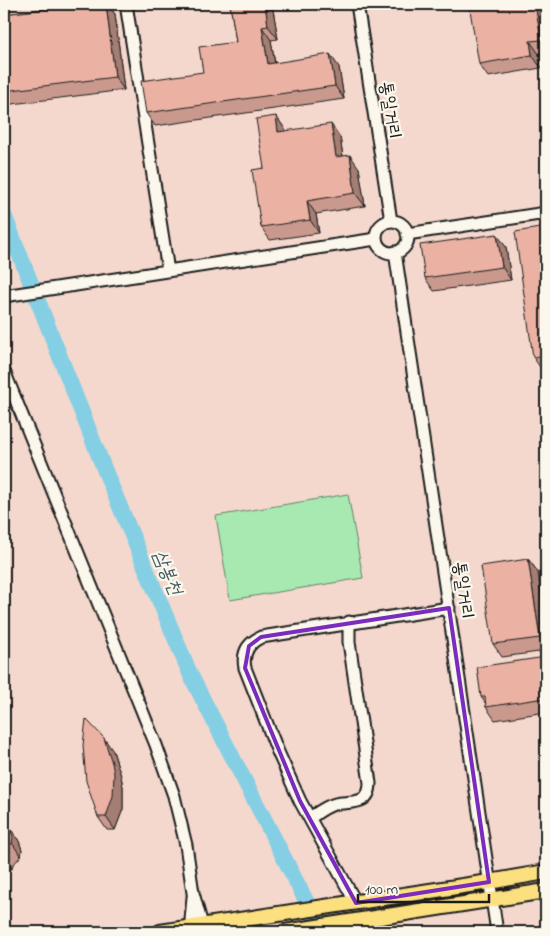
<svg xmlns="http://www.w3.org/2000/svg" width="550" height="936" font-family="'Indie Flower','Poor Story',sans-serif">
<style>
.built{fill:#f4d8cd}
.green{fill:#a8e9b2;stroke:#628267}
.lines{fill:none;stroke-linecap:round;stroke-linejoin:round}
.river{stroke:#85cfe5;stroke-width:16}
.minor-casing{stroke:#1c1c1c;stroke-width:15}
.major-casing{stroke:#1c1c1c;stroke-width:18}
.minor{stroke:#fbf7ec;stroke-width:11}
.major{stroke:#fce080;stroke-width:14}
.wall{fill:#ca998d;stroke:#1c1c1c}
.shaded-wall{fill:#a47d73;stroke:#1c1c1c}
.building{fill:#ebb2a4;stroke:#1c1c1c}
.marked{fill:none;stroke:#7b2cbf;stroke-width:4;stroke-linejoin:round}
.labels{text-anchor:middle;stroke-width:4.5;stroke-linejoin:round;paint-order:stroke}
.street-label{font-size:18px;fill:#1c1c1c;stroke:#fbf7ec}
.water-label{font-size:19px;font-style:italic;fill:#415b62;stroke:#fbf7ec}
</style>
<rect width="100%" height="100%" fill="#f8e9de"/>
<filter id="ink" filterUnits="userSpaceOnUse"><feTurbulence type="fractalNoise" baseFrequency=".02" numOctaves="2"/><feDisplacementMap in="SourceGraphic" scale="10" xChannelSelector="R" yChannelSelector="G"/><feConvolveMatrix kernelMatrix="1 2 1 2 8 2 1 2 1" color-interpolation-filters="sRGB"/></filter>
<g filter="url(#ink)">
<!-- built -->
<path class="built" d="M4,4H546V932H4Z"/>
<!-- green -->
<path class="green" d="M348,494L363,578L230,600L216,516Z"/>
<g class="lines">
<!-- river -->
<path class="river" d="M4,215L105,471L191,676L322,932"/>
<defs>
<path id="minor" d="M126,4L168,271
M357,4L391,221
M376 237a16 16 0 1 1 32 0a16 16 0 1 1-32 0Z
M407,234L546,213
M395,252L497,932
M4,296L376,239
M4,371L156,745L174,796L186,845L193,893L204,932
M310,818C317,813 326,806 335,804C351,801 370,806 370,783L349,642V622
M356,903L300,801L278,752L245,668C242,653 248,643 261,637L449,608
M190,932L193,897"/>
<path id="major" d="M160,932L489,882L546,872
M285,932L546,891"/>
</defs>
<!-- minor casing -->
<use href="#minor" class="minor-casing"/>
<!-- major casing -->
<use href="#major" class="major-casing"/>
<!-- minor -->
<use href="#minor" class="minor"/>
<!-- major -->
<use href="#major" class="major"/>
</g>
<!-- wall -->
<path class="wall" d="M87,4H107L115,14L124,90L4,105V14Z
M230,4H272L278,39L271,40L275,63L339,67L344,99L155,126L146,113L203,72L236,42Z
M522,4H536L544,15L546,31V53L539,54L541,68L488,77L479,64L509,6Z
M276,116L285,129V131L340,137L343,156L359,168L365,206L316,214L319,233L270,240L261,227Z
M546,227V369L542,370L533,357Z
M506,247L511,280L434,291L425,278Z
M528,559L538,572L546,633V651L502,657L493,644Z
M546,657V712L495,720L486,707V704L481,697Z
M113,751L121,776L123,787V809L115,830H107L98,817Z
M4,822L10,828L19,841L22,850L21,856L12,866V869L4,871Z"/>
<!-- shaded-wall -->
<path class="shaded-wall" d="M106,4H107L115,14L124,90L115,77Z
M265,4H272L278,39L268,26Z
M502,4H508L510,6L503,7Z
M535,4H536L544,15L546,31V48L541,40Z
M262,27L271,40L277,77L268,64Z
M530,41L539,54L541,68L532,55Z
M330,54L339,67L344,99L335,86Z
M276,116L285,129L287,145L278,132Z
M331,124L340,137L345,170L336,157Z
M350,155L359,168L365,206L355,193Z
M307,201L316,214L319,233L310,220Z
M497,234L506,247L511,280L502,267Z
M528,559L538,572L546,633V647L540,638Z
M104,738L113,751L121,776L123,787V809L115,830L106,817Z
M10,828L19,841L22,850L21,856L12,843Z
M4,854L12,866V869L4,858Z"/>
<!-- building -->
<path class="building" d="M87,4H106L115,77L4,91V14Z
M230,4H265L268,26L262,27L268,64L330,54L335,86L146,113L141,81L203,72L199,47L236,42Z
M469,4H502L503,7L522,4H535L541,40L530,41L532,55L479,64Z
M276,116L278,132L331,124L336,157L350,155L355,193L307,201L310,220L261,227L252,170L264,168L256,119Z
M546,227V355L533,357L515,232Z
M497,234L502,267L425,278L420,245Z
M528,559L540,638L493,644L481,566Z
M546,657V702L545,698L486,707L485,697H481L477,667Z
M86,719L104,738L112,763L114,774L113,796L106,817H98L86,781L83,745Z
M4,822L10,828L13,837L12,843L4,852Z"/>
</g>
<!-- marked area -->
<path class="marked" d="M449,608L489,882L356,903L300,801L245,668L249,646L261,637Z"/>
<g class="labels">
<!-- street labels -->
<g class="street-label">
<text transform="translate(391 110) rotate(81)" y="6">통일거리</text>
<text transform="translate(464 590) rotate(82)" y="6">통일거리</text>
</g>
<!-- water labels -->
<g class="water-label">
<text transform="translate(169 572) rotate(67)" y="7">삼봉천</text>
</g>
</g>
<!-- margin -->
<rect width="550" height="936" fill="none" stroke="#fbf7ec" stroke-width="20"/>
<rect x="10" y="10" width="530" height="916" fill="none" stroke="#1c1c1c" stroke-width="2" filter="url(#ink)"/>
<!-- scale -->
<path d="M358 894v8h131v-8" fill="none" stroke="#1c1c1c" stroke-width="2.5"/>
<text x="365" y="894" font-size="15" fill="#1c1c1c" stroke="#fbf7ec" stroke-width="4" paint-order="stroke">100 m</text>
</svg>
